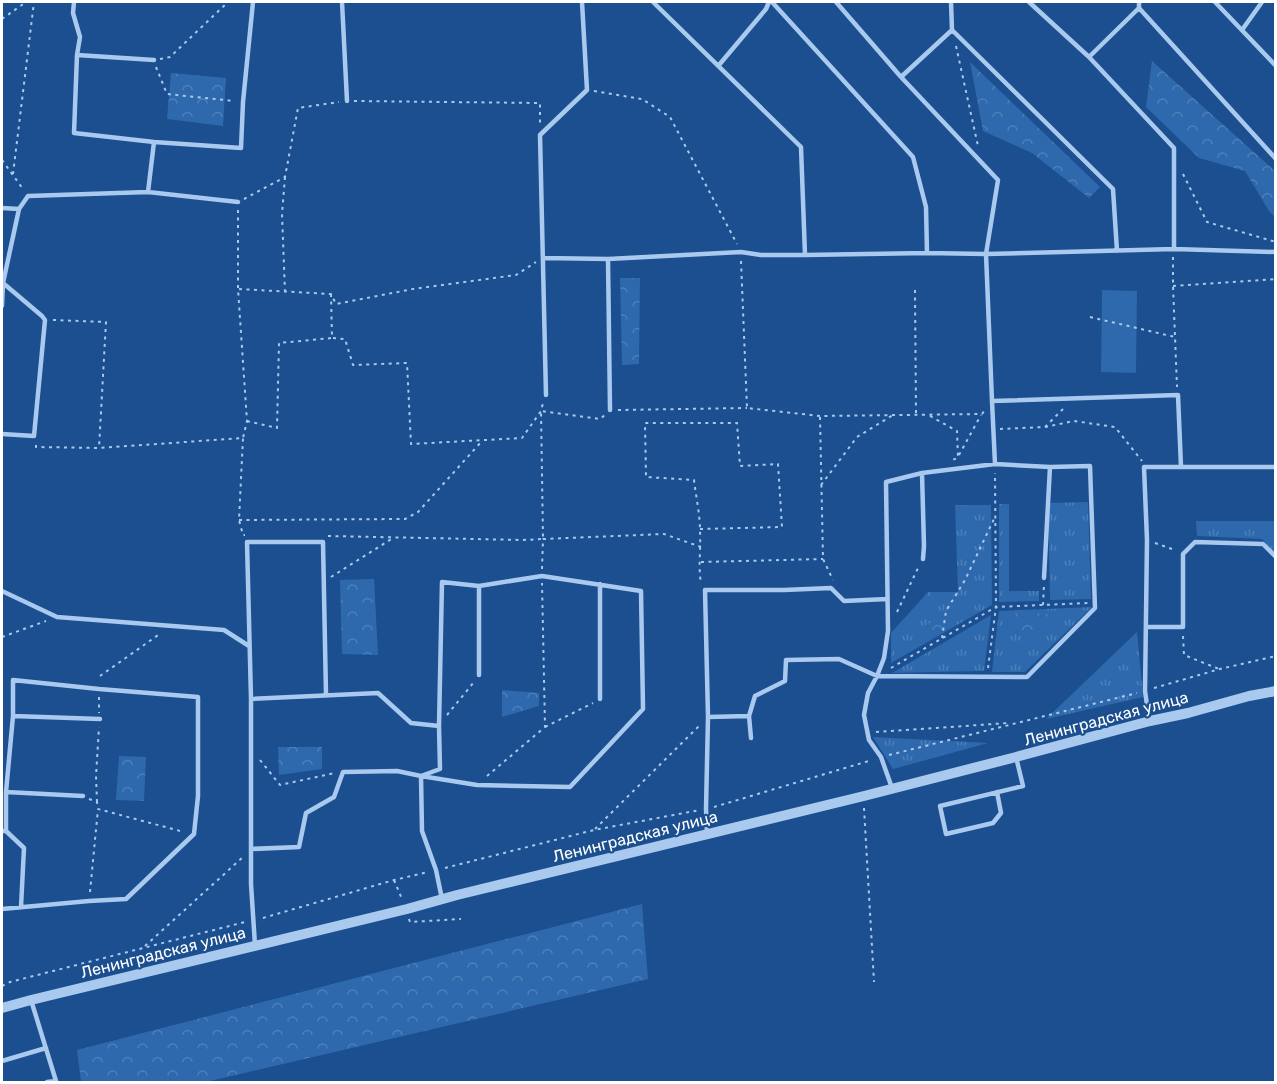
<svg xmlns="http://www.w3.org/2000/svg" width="1277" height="1084" font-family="Rubik,sans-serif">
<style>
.grass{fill:url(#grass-tufts)}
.forest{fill:url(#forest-crowns)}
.pitch{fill:#2e69ad}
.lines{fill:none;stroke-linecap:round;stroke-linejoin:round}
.path{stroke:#a9c9ee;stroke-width:2;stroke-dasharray:3 4.5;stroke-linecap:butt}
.service{stroke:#a9c9ee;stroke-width:4.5}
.tertiary{stroke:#a9c9ee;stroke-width:10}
.labels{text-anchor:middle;stroke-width:4.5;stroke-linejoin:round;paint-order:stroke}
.street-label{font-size:16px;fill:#fff;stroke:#1b4f8f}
</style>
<defs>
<pattern id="grass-tufts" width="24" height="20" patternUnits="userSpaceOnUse" patternTransform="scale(1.5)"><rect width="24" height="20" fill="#2e69ad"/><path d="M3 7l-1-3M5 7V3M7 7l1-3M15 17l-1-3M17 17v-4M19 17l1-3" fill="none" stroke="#4d80b9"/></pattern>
<pattern id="forest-crowns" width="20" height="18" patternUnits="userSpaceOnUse" patternTransform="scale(1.5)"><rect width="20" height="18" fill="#2e69ad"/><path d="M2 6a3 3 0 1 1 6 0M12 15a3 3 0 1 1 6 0" fill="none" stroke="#4d80b9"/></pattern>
</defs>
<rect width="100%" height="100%" fill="#1b4f8f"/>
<!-- grass -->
<path class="grass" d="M1088,502L1091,599L1050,600L1048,503Z
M999,504H1009V591H1039V601L999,602Z
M955,505H991L992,605L891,663V633L928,592H958Z
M1196,521H1275V554L1262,539L1197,536Z
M1092,607L1025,672H992L999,611Z
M991,615L984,671L892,673Z
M1137,632L1143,697L1046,719Z
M873,737L988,743L893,769Z"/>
<!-- forest -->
<path class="forest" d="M1152,61L1275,171V217L1269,211L1245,171L1199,158L1146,107Z
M970,62L1100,187L1089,198L1032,153L983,131Z
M171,73L226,78L223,126L167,119Z
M620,278H640L639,364L622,365Z
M374,579L378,655L342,654L340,580Z
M1015,613L1055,614L1054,624L1033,638L1013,630Z
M942,617L947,629L928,639L920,628Z
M502,690L539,693V706L502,717Z
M278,747H322V769L279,775Z
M119,756L146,757L144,801L116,800Z
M642,904L648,979L206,1082H81L77,1050Z"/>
<!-- pitch -->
<path class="pitch" d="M1102,290L1137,291L1136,373L1101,372Z"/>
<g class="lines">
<!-- path -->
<path class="path" d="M2,19L26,2
M956,46L978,146
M160,59L170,57L228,2
M156,67L167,94L234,101
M594,91L642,99L670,117L737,244
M354,101L540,103V125
M2,160L23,189
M13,174L34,2
M1183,174L1207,222L1276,242
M285,177L282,214L285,292
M244,199L285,177L298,108L339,102
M238,210V289L247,421L243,438
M1173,257V286L1177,387
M741,261L747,408L820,416L982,414L985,410
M1173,286L1276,279
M239,289L331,294L336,304L413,289L516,275L536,262
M915,290L916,414
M331,294L332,338L345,339L353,365L407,363L411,444L522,438L541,411L543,403
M1090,317L1175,337
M53,320L106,322L99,448
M618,410L747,408
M930,416L957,431L958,458L952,460
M820,417L823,559L833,580
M247,421L277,428L279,343L332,338
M1045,427L1064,408
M1000,429L1045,427L1074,421L1115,427L1142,461
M36,445V447L99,448L243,438L239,520L243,535H245
M959,455L981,415
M821,485L857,437L893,415
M239,520L405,519L418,512L482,441
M700,529L782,527L778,464L740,466L737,423H645L646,477L694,480C696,497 700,514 700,531C701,549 698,566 701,583
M328,536L523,540L543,539L541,411L600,419L605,415
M1155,543L1175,550
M701,562L823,559
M542,569L543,539L664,534L701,547
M331,577L393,538
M1043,605L1044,584
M897,612L919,566
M1183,636L1184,655L1219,669
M2,637L46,621
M942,638L946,611L965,580L994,519
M891,668L996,607L995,473
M988,668L996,607L1088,603
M100,676L161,633
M1154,688L1220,669L1276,656
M99,697V713
M447,715L474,682
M545,727L593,703
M876,732L1008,723
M889,755L1137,693
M260,760L280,785L335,773
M487,776L545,727L542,583
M89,799L97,802L98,809L184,832
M97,802L96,776L99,727
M714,807L872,760
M864,808L874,982
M595,829L700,725
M445,868L594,830L700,810
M394,880L402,899
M90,892L98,809
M263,918L394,880L428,872
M409,919L410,922L461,919
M145,946L243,857
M2,986L10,982L245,922"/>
<!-- service -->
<path class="service" d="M74,2L73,13L80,37L77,55L74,133L154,142
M342,2L347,101
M653,2L801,147L805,255
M772,2L913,157L926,207L927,253
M836,2L901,77
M951,2L952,30L901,77L998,180L986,254L992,401
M1029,2L1089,57L1174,148V249
M1139,2V8L1276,159
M1215,2L1276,66
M952,30L1113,189L1117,251
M1242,30L1262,2
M77,55L154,60
M1089,57L1139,8
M719,65L766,9L769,2
M148,192L238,202
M2,208L19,209L3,283L2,306
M19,209L28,196L148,192L154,142L241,148L243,102L253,2
M544,258L608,259
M2,278L3,283L42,316L45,320L34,436L2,434
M546,395L540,135L587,90L582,2
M610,410L608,259L741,252L761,255H805L927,253L986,254L1174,249L1276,252
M995,464L992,401L1178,395L1181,467H1144L1147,540L1145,691L1149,719
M1181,467H1276
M1044,578L1050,467
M600,584V699
M479,586V675
M2,591L57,617L224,630L249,646
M1147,627H1183V554L1195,542L1263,544L1276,557
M251,699L247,542H323L326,695
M13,716L100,719
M749,716L751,738
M708,717L705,590H784L831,588L844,601L887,599
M892,788L881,757L869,740L864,715L868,693L877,676L884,658L888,631L886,482L922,473L924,546L923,559
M6,792L83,796
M997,792L1001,813L993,823L946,834L940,806L1023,786L1016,757
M2,831H6V792L13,716V680L99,689L198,697V796L194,834L126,899L89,901L2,909
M6,831L24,848L21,907
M707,834L706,809L708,717L749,716L755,696L785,681L786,660L839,659L877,676L1027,677L1095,608L1090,466L1050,467L995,464L922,473
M251,849L299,847L306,813L334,797L343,772L397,771L421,776L440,769L439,726L442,582L479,586L542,576L641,591L643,709L570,787L477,785L421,776L422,831L436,870L442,899
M255,945L251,884V699L378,693L411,723L439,726
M31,1000L56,1081L47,1082
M2,1061L46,1048"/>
<!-- tertiary -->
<path class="tertiary" d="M2,1008L31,1000L407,909L457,895L864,796L1016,757L1150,721L1188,713L1249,696L1276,691"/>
</g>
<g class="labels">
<!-- street labels -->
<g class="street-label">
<text transform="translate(1106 718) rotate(-15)" y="6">Ленинградская улица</text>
<text transform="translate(635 836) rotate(-14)" y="6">Ленинградская улица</text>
<text transform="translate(163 952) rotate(-14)" y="6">Ленинградская улица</text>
</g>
</g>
<!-- border -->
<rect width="1277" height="1084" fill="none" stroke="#ffffff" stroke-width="6"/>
</svg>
